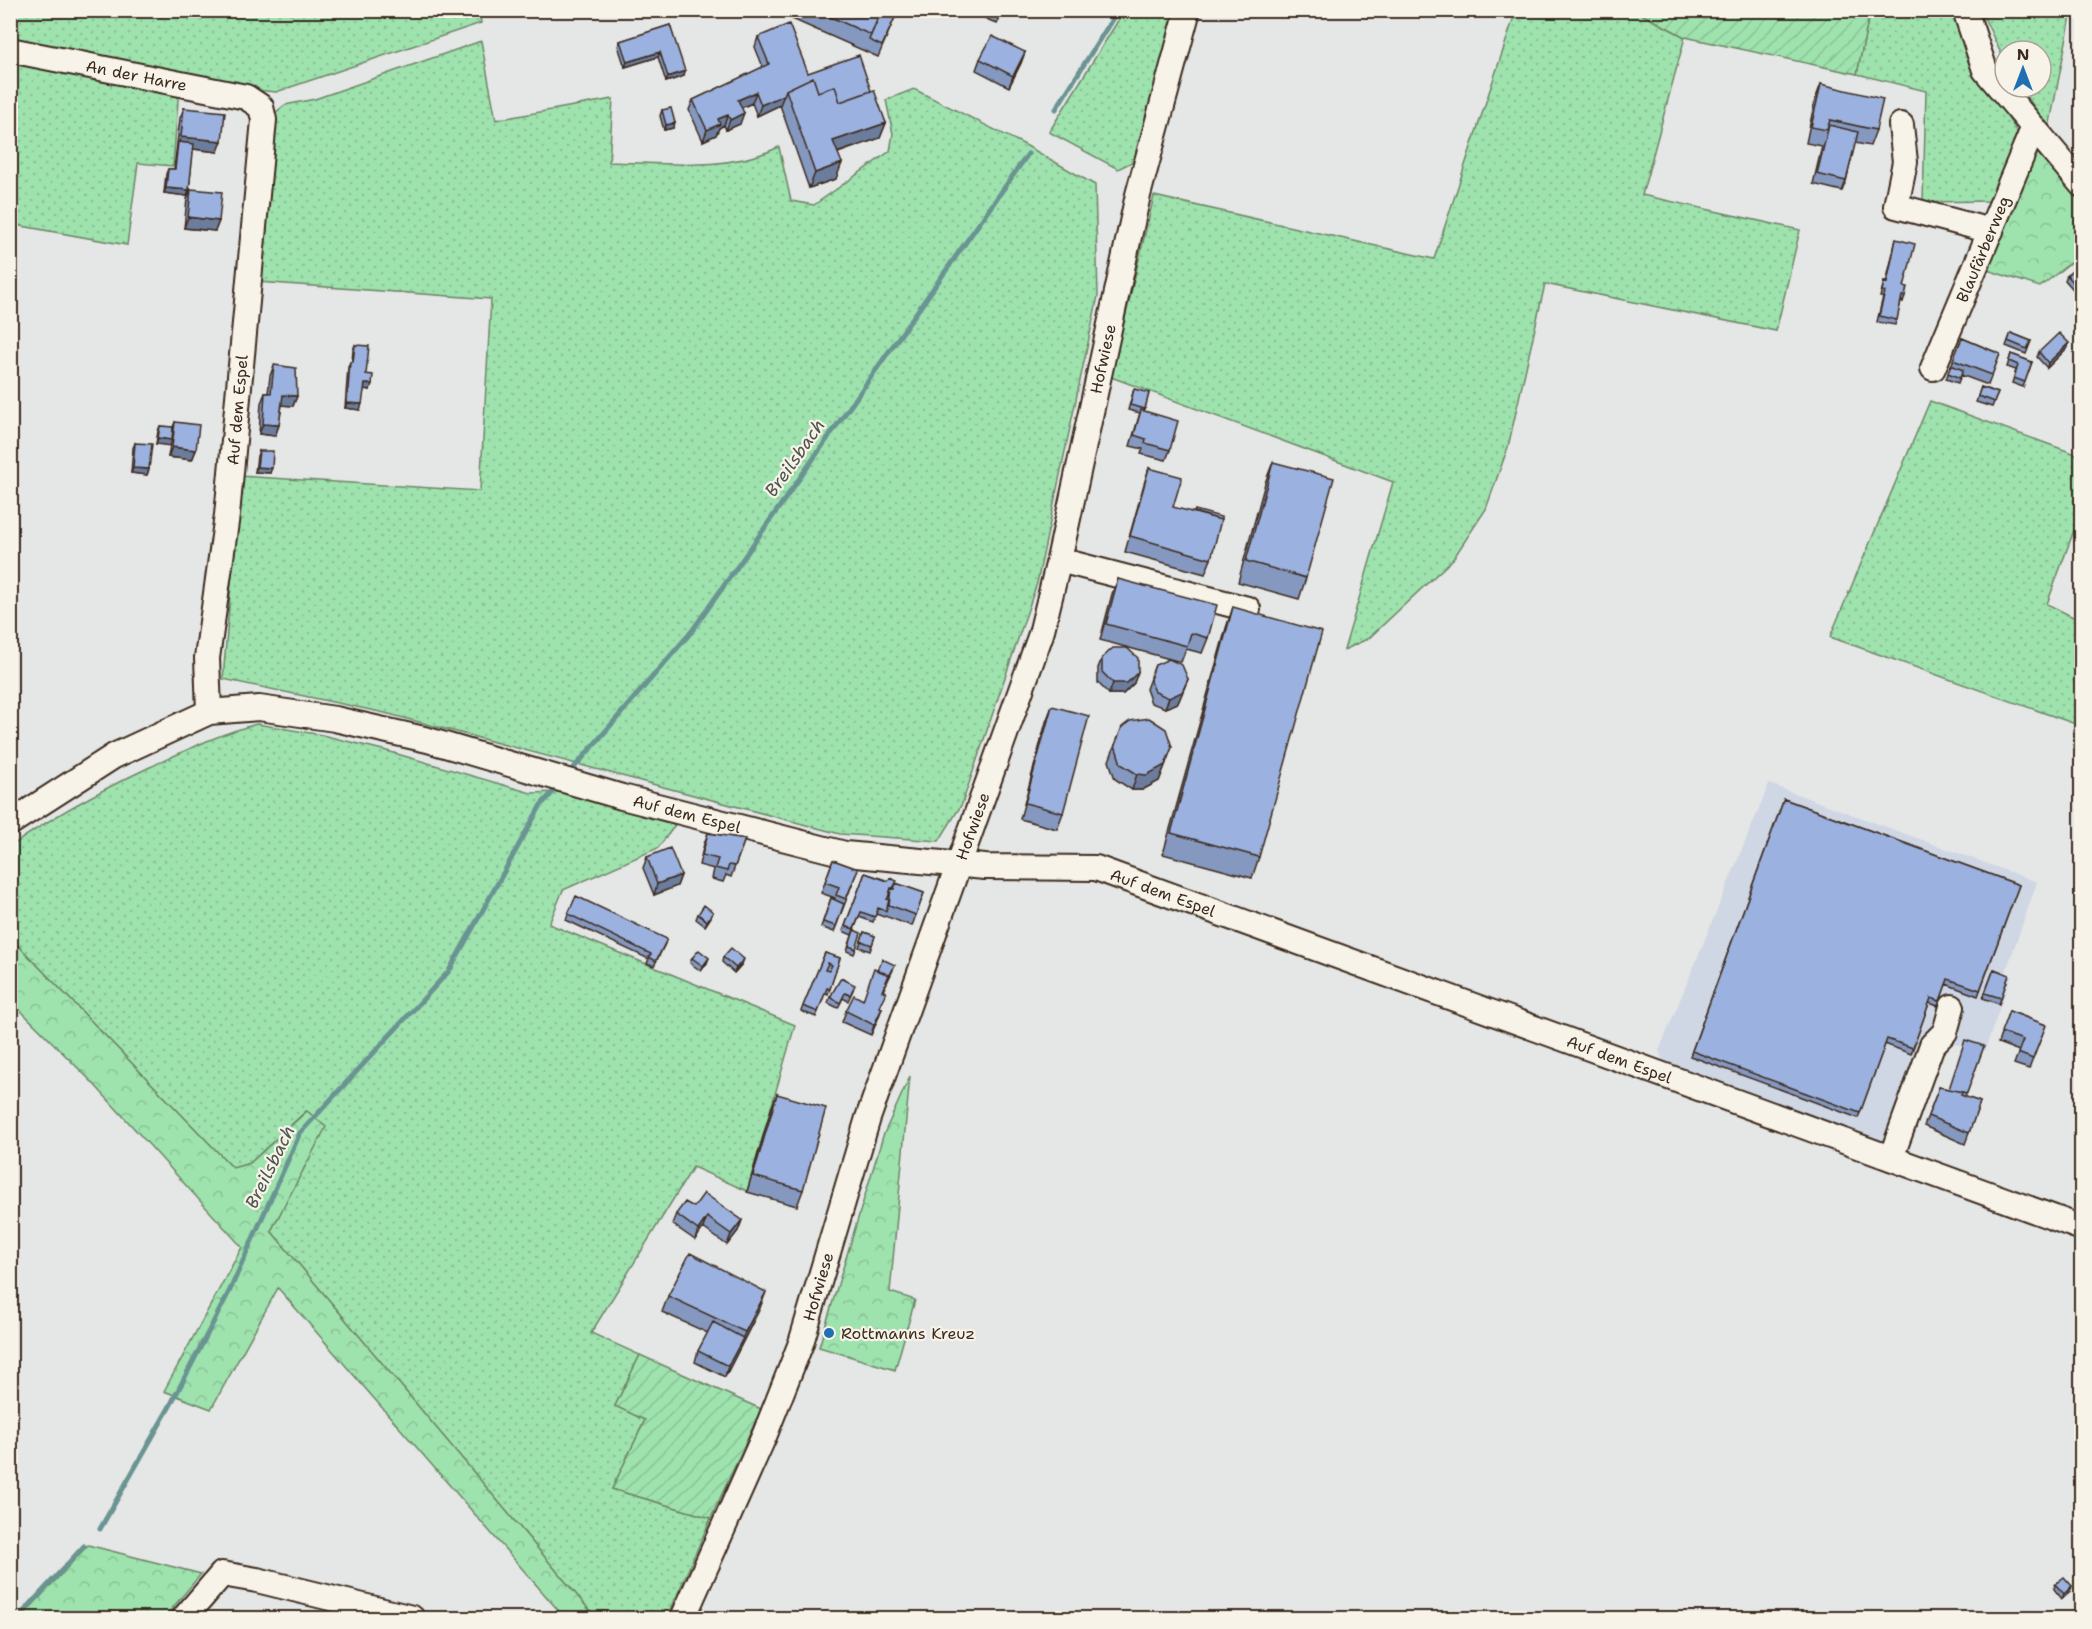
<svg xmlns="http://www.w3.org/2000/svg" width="2092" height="1629" font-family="'Shantell Sans',sans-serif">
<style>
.built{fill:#cfd6e4}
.grass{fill:url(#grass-dots);stroke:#6c8666;stroke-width:1.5}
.forest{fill:url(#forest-crowns);stroke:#6c8666;stroke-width:1.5}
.garden{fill:url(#garden-furrows);stroke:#6c8666;stroke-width:1.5}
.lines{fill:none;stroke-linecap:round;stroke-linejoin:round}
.stream{stroke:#6a9492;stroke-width:5}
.minor-casing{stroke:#3b2a1e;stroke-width:28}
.minor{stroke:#f7f3e8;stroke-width:24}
.wall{fill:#8598c0;stroke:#3b2a1e;stroke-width:1.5}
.shaded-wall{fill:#6c7c9c;stroke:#3b2a1e;stroke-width:1.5}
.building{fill:#9bb1df;stroke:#3b2a1e;stroke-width:1.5;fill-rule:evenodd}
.poi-dot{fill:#1f6fb2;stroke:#f7f3e8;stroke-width:2}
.labels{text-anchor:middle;stroke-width:4.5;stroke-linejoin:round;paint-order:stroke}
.street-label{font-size:16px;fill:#3b2a1e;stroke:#f7f3e8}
.poi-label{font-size:16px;fill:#3b2a1e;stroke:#f7f3e8;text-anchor:start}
.water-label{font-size:18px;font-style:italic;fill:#4e564e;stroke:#f7f3e8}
</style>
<defs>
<pattern id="grass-dots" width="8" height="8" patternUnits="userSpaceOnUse" patternTransform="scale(1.5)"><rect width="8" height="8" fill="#9ee2ae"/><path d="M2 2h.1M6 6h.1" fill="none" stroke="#89c295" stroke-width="1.8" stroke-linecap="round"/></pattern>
<pattern id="forest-crowns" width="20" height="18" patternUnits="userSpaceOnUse" patternTransform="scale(1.5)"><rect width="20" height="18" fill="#9ee2ae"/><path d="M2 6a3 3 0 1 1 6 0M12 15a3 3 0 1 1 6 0" fill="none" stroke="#89c295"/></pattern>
<pattern id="garden-furrows" width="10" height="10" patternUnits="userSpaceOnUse" patternTransform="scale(1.5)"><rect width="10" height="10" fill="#9ee2ae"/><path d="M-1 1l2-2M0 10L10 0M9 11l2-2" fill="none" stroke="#89c295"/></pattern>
</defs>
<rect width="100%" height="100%" fill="#e5e6e6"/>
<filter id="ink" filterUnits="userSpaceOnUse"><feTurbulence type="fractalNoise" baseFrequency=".0167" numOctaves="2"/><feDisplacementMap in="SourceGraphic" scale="12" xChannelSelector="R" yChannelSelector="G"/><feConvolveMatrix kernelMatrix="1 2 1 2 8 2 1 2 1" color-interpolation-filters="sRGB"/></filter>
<g filter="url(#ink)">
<!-- built -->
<path class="built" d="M1769,784L2037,882L2005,974L2011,976L1985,1050L1962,1042L1960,1045L1939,1039L1899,1152L1665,1066L1659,1051Z"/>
<!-- grass -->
<path class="grass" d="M11,10H479L481,23L276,92L255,90L11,38Z
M1124,11H1178L1140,146L1132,162L1118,169L1049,132Z
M1516,11H1636L1685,37L1642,195L1800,230L1776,331L1545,284L1508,447L1486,509L1453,559L1369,638L1344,650L1393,482L1111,377L1154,196L1434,259Z
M1870,11H1956L1980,76L2018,133L1992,201L1923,202L1926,91L1857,74Z
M1981,11H2072L2049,128L2020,87H2041V51H2005V62Z
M481,41L496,120L613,99L609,162C664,163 728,172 779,147L791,201L814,205L890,151L893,134L886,100L914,89L1027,146L1095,185L1098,296L1037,583L962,804L939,841L840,834L385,713L223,679L240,476L480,491L491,299L258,282L275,113L285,105L315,99Z
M10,56L179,88L173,166L138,163L127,245L11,224Z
M1930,401L2081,456V511L2047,604L2081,621V726L1830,637Z
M257,724L322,735L387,751L531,793L559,792L675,825L658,848L563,890L549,924L795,1025L747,1191L693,1167L591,1333L640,1355L615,1406L645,1420L612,1489L711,1518L667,1618H596L271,1231L325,1128L306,1111L250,1163L233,1168L11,938L10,847C54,815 101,790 150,767C187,750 218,734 257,724Z"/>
<!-- forest -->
<path class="forest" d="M2037,146L2081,200V254L2040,287L1981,268Z
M11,938L233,1168L250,1163L307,1111L326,1127L271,1231L596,1618H565L278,1288L211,1409L164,1391L242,1247L92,1082L11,1001Z
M910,1076L890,1292L915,1300L895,1370L819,1347L883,1136Z
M88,1545L201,1574L164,1618H21Z"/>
<!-- garden -->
<path class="garden" d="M1636,11H1870L1857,74L1685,37Z
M640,1355L761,1409L711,1518L612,1489L645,1420L615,1406Z"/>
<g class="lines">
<!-- stream -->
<path class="stream" d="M1056,109L1118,10
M573,769L692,631L1028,154
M100,1529L170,1406L230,1290L300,1133L449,971L541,805L554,791
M18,1618L84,1546"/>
<defs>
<g id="minor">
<path d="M1965,10L1985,70L2082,185"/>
<path id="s1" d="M10,50L246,97L261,107L264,120L227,515L207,658L209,712"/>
<path d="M1901,125L1905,162L1896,206L1991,231"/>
<path id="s2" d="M1933,368L2033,129"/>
<path d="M1059,560L1248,609"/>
<path id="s3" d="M10,823L114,756L209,712L259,708L335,719L428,740L622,797L845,854L985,867L1096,868L2082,1228"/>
<path d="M1891,1158L1932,1045L1945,1032L1952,1007"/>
<path d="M184,1618L222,1574L257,1580L412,1618"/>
<path id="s4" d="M683,1618L765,1434L801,1343L868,1118L1041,634L1059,560L1138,195L1188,10"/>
</g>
</defs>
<!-- minor casing -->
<use href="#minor" class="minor-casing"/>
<!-- minor -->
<use href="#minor" class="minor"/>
</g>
<!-- wall -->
<path class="wall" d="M885,10L896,15L878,57L774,11Z
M985,10L1003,13L997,24L983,17Z
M670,25L684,76L666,82L658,57L625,67L618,46L620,41Z
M758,37L808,73L871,91L886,123L880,138L838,153L836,179L809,188L780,105L757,116L752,103L741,108L740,124L726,130L724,125L719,128L716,135L703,141L689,110L693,100L763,67L755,47Z
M1025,52L1021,63L1009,87L976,70L980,59Z
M1821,84L1876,130L1870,146L1855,143L1846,181L1842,191L1813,184L1822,146L1806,143L1815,100Z
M184,108L218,152L193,149L189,190L187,196L164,193L166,174L168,169H174L180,118Z
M662,110L675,123L673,128L664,130L660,116Z
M191,189L219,221L215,231L184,228L187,199Z
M1896,239L1904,287L1905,296L1903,302L1901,301L1895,325L1877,322L1883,297H1880L1884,282L1886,283Z
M2067,275H2082V292L2078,295L2065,280Z
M2011,333L2031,341L2026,354L2006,346Z
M1962,338L2000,354L1988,385L1961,375L1958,383L1946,379Z
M355,345L366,374L370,390L364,389L360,410L345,408L348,367L350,362H352L353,350Z
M2067,348L2047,368L2037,357L2039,352Z
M2011,354L2032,362L2023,387L2012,383L2016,370L2007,367Z
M274,365L297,396L293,406L282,405L279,425L275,436L259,434L261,403L265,393H268L270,376Z
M1981,387L1998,393L1992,407L1976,402Z
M1134,389L1149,393L1144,411L1170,450L1166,460L1141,454L1143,449L1130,446L1140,413L1128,410Z
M175,422L196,450L192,460L168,457L170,445L156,444L158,431L160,426L173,427Z
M135,443L149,469L147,475L131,473L133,448Z
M259,451L270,473L255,472L257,456Z
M1273,462L1306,578L1299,599L1238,582L1265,483Z
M1149,468L1173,507L1211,559L1205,574L1125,552L1144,484Z
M1118,579L1208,638L1202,653L1186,649L1181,662L1100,640L1112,594Z
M1233,607L1259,857L1252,878L1163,854L1226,628Z
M1102,658L1134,683L1123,694H1109L1098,683V668Z
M1155,665L1188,679L1178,703L1165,708L1151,703L1146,689Z
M1052,706L1063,813L1057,829L1020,819L1046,722Z
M1115,745L1166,763L1159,781L1142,790H1132L1115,779L1109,761Z
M1784,799L2019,885L1978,996L1946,984L1938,1006L1929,1003L1911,1054L1885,1044L1858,1118L1690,1056Z
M708,833L745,839L731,877L726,875L723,882L712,879L714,869L699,865L704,844Z
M647,857L681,875L677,886L654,895L643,868Z
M833,860L858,869L834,932L821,927L831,898L834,900L835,898L821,893Z
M865,873L924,893L912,926L885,916L884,917L876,914L873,922L859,917L852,935L843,931Z
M713,912L711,917L705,926L696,919L698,914Z
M568,914L665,944L654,966L647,963L649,959L566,920Z
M854,930L856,949L854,954L847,951Z
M864,932L875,936L870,951L859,947Z
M825,953L840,958L828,994L825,993L816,1017L801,1011Z
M723,957L742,964L734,973L722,962Z
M692,958L707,963L701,971L690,963Z
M1994,969L2009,975L1999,1004L1983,998Z
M877,970H893L883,991L886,992L880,1007L882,1008L871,1035L842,1022L846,1011L863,1000Z
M853,990L848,1001L843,998L838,1008L828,1003L830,997Z
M2009,1011L2046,1025L2029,1069L2014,1064L2019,1051L1998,1043Z
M1984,1046L1965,1097L1980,1102L1965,1144L1924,1126L1939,1087L1949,1089Z
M777,1094L803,1190L797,1206L747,1192L771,1109Z
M694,1207L742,1220L738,1231L727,1245L703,1228L695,1240L672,1224L676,1214Z
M668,1296L760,1308L725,1377L695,1362L698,1351L708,1333L662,1312Z
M2055,1584L2072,1586L2070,1592L2062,1599L2054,1589Z"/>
<!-- shaded-wall -->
<path class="shaded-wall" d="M660,52L658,57L625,67L627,62Z
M1025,52L1021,63L1009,87L1013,76Z
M685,71L684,76L666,82L668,77Z
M756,92L752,103L734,111L738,100Z
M784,95L780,105L757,116L761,105Z
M744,113L740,124L726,130L730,120Z
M728,115L724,125L719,128L716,135L703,141L707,130L718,119Z
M675,123L673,128L664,130L666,125Z
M886,123L880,138L828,156L833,141Z
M181,137L222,141L218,152L177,147Z
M842,163L836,179L809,188L815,173Z
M166,188L189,190L187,196L164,193Z
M188,217L219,221L215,231L184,228Z
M2069,343L2067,348L2047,368L2048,363Z
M365,384H372L370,390L363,389Z
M283,395L297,396L293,406L280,405Z
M347,403L362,404L360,410L345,408Z
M263,424L279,425L275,436L259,434Z
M158,438L172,440L170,446L156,444Z
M172,447L196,450L192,460L168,457Z
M257,467L272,468L270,473L255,472Z
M133,468L149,469L147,475L131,473Z
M1138,672L1134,683L1123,694H1109L1113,683Z
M1188,679L1178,703L1165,708L1169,698Z
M1172,747L1159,781L1142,790H1132L1137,774Z
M681,875L677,886L654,895L657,884Z
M713,912L711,917L705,926L707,921Z
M709,958L707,963L701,971L703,966Z
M744,959L742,964L734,973L736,968Z
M882,1008L878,1019L871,1035L874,1025Z
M707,1217L703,1228L695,1240L698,1230Z
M742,1220L738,1231L727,1245L731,1234Z
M766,1292L760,1308L725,1377L728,1366Z
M2072,1586L2070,1592L2062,1599L2064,1594Z"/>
<!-- building -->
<path class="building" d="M815,10H881L871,35Z
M882,10H885L896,15L882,46L869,40Z
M985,10H1004L999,19L985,12Z
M789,24L808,73L859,55L871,91L840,102L835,86L818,92L813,77L786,90L784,95L761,105L756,92L738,100L744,113L730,120L728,115L718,119L720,124L707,130L693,100L769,64L758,37Z
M670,25L685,71L668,77L660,52L627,62L620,41Z
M992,36L1025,52L1013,76L980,59Z
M813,77L818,92L835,86L840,102L874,90L886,123L833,141L842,163L815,173L786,90Z
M1821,84L1883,99L1876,130L1830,120L1827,130L1811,127Z
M184,108L225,112L222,141L181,137Z
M671,108L675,123L666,125L662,110Z
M1829,125L1858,132L1846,181L1817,174Z
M178,142L194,144L189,190L166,188L168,169H175Z
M191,189L222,192L219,221L188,217Z
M1896,239L1915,244L1904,287H1907L1905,296H1902L1897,320L1879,316L1885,292L1882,291L1884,282L1887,283Z
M2076,268L2082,275V289L2080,290L2067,275Z
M2011,333L2031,341L2027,349L2008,341Z
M2059,333L2069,343L2048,363L2039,352Z
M1962,338L2000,354L1992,375L1953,360Z
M355,345L369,346L366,374L373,375L372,384H365L362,404L347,403L350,362H353Z
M2011,354L2032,362L2025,382L2014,378L2018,365L2009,361Z
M274,365L296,368L297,396L283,395L279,425L263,424L265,393H271Z
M1951,365L1963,370L1960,378L1948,373Z
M1981,387L1998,393L1994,402L1978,396Z
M1134,389L1149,393L1145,409L1130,405Z
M1141,410L1178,421L1170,450L1145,443L1146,439L1134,435Z
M175,422L199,425L196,450L172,447Z
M160,426L173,427L172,440L158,438Z
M135,443L152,444L149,469L133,468Z
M259,451H273L272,468L257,467Z
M1273,462L1334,478L1306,578L1246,561Z
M1149,468L1182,477L1173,507L1221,520L1211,559L1130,536Z
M1195,510L1221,517V520L1194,512Z
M1118,579L1217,605L1208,638L1191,633L1187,646L1106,624Z
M1233,607L1322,632L1259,857L1171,833Z
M1113,648H1127L1138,658V672L1127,683H1113L1102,672V658Z
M1169,659L1182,665L1188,679L1182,692L1169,698L1155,692L1150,679L1155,665Z
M1052,706L1089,716L1063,813L1025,803Z
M1149,718L1166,729L1172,747L1165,765L1147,775L1137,774L1121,764L1115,745L1122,727L1130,721Z
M1784,799L2019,885L1980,990L1948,979L1940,1001L1931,998L1913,1048L1887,1039L1860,1113L1692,1051Z
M708,833L745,839L735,866L729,865L727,871L715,868L718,859L702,855Z
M670,848L681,875L657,884L647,857Z
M833,860L858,869L846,899L836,895L839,887L825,882Z
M865,873L888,881L890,878L897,881L893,888H891L888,898L887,899L889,900L886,911L878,908L875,917L861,912L854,929L845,926Z
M896,883L924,893L916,915L889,905L891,888L894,889Z
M576,896L667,939L656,961L649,957L651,954L568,914Z
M831,898L844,904L836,926L823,922Z
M704,905L713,912L707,921L698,914Z
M854,930L861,933L856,949L849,946Z
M864,932L875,936L872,945L861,941Z
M731,948L744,959L736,968L723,957Z
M699,950L709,958L703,966L692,958Z
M825,953L840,958L830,989L827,988L818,1012L803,1006ZM828,963L832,965L829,971L825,970Z
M882,959L895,965L887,980L889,975L877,970Z
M874,968L889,975L882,991L886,992L879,1007L882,1008L874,1025L846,1011L854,995L863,1000Z
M1994,969L2009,975L2001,998L1985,993Z
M841,978L855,985L850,995L845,993L840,1003L830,997Z
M2009,1011L2046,1025L2033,1059L2018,1053L2023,1040L2001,1032Z
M1965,1040L1984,1046L1967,1093L1949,1089Z
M1939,1087L1962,1092L1961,1095L1980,1102L1969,1133L1928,1116Z
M777,1094L826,1108L803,1190L753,1176Z
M704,1193L742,1220L731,1234L707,1217L698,1230L676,1214L685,1202L694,1207Z
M690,1253L766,1292L745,1332L668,1296Z
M713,1322L743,1338L728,1366L698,1351Z
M2064,1577L2072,1586L2064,1594L2055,1584Z"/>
</g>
<!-- markers -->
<circle class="poi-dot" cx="829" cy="1333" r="6"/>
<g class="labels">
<!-- street labels -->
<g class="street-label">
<text dy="6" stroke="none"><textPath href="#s1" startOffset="129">An der Harre</textPath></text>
<text dy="6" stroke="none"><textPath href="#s2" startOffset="129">Blaufärberweg</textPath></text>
<text dy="6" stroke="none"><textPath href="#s4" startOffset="1330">Hofwiese</textPath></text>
<text transform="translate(237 410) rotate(-85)" y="6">Auf dem Espel</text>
<text dy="6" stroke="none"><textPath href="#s3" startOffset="720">Auf dem Espel</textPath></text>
<text dy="6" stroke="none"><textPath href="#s4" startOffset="844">Hofwiese</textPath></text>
<text dy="6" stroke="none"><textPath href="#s3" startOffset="1206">Auf dem Espel</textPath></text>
<text dy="6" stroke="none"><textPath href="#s3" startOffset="1692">Auf dem Espel</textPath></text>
<text dy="6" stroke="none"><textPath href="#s4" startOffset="358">Hofwiese</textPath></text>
</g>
<!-- poi labels -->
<g class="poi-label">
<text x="841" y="1339">Rottmanns Kreuz</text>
</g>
<!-- water labels -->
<g class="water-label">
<text transform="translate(795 458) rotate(-55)" y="6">Breilsbach</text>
<text transform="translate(270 1167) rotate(-64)" y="6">Breilsbach</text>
</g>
</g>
<!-- margin -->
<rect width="2092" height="1629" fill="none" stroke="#f7f3e8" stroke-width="36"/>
<rect x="18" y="18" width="2056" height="1593" fill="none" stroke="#3b2a1e" stroke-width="2" filter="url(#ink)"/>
<!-- north arrow -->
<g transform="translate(2023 69)"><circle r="28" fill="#f7f3e8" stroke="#aca397" stroke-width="1.5"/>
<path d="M0-4.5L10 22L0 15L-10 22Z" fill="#1f6fb2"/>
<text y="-9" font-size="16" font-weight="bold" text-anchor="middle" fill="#3b2a1e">N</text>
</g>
</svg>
